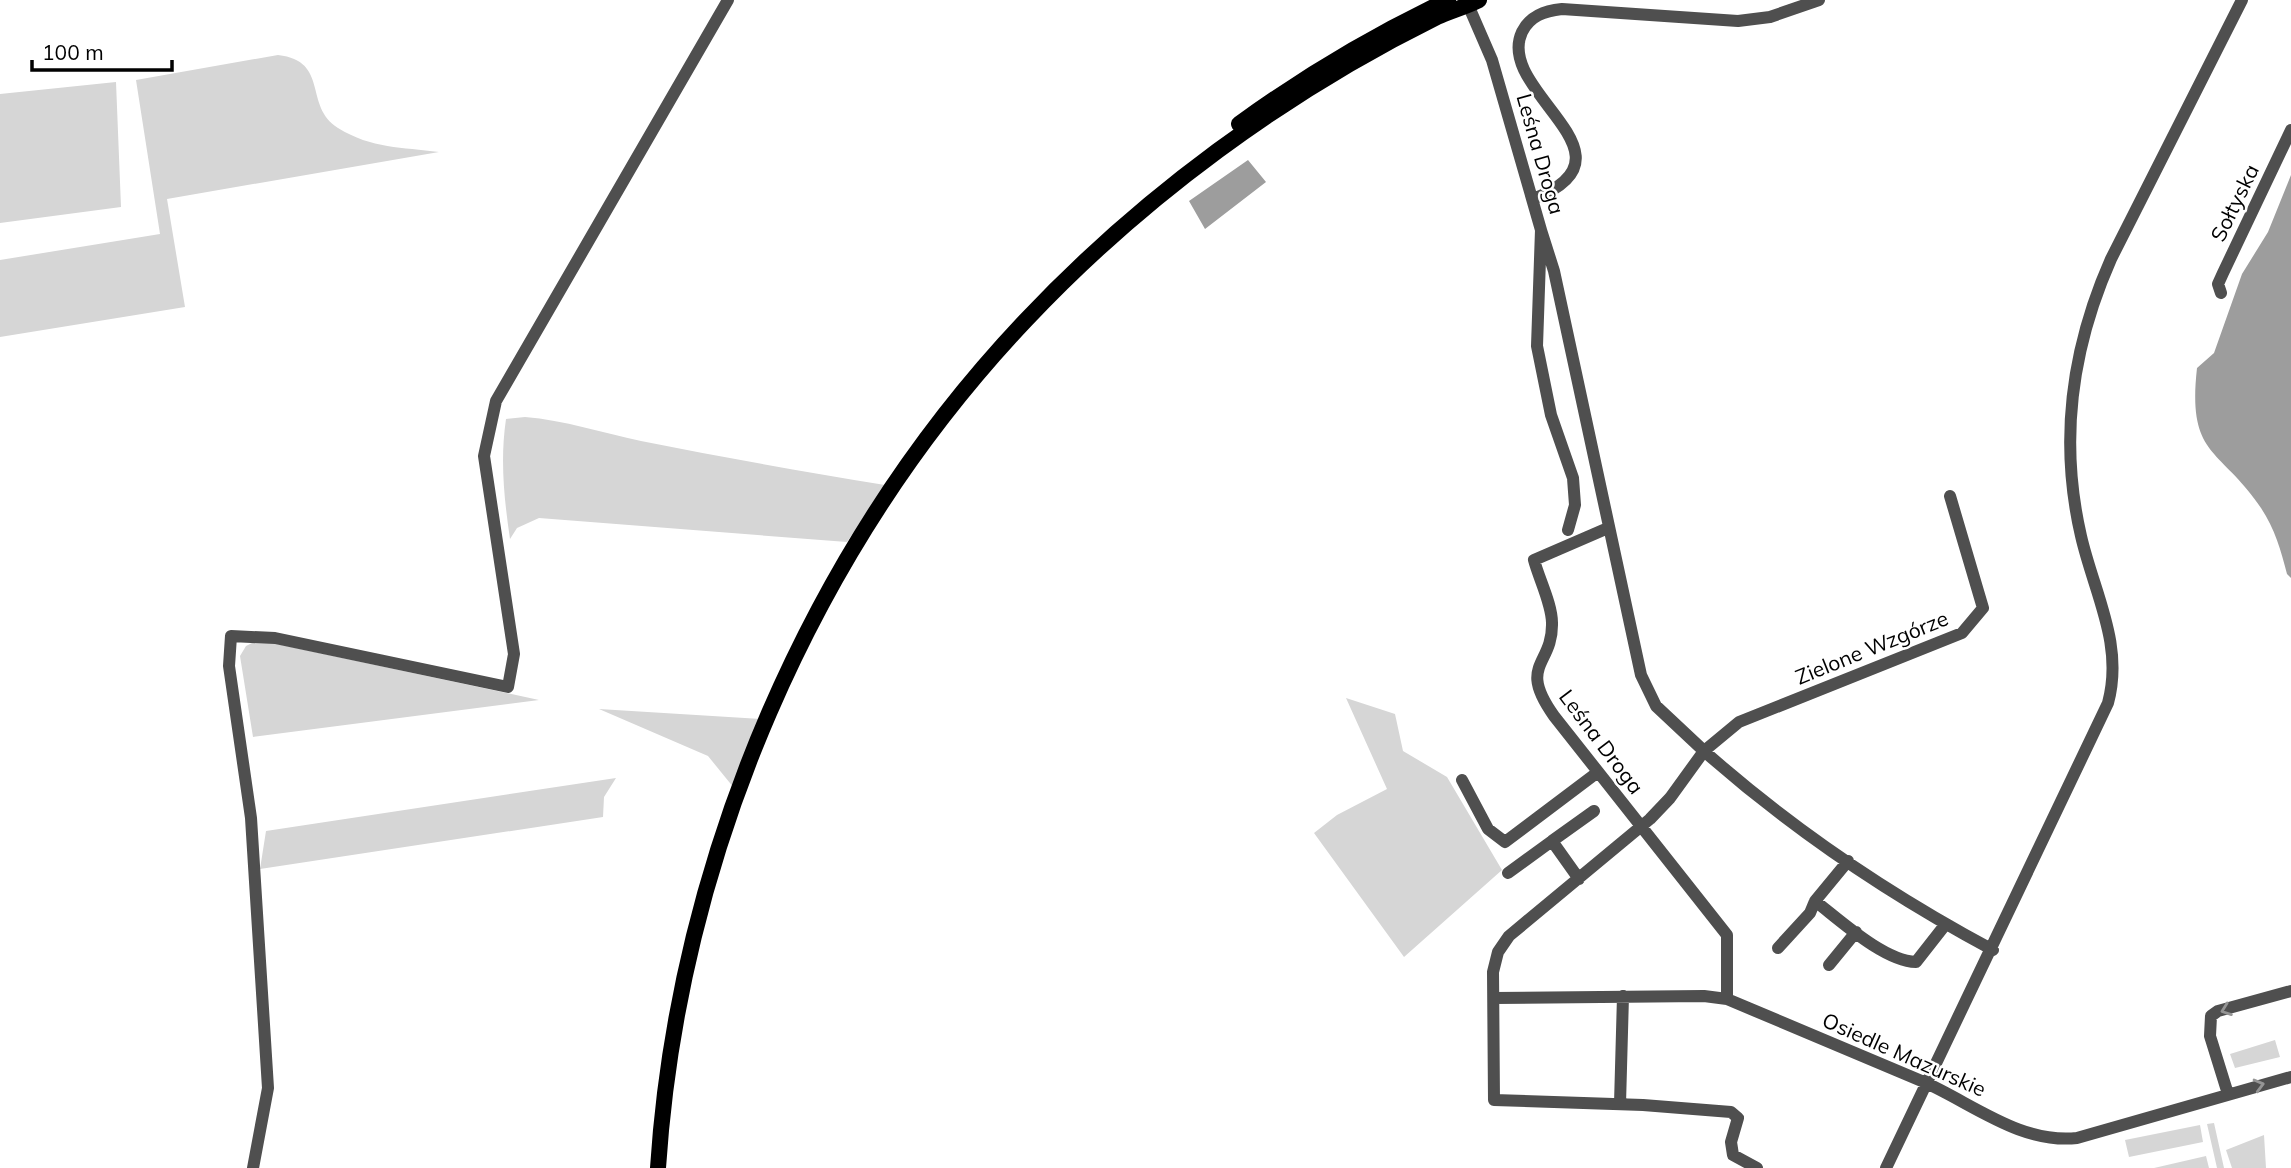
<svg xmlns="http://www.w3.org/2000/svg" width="2291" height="1168" font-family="Mulish,sans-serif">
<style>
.green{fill:#d6d6d6}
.water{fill:#9d9d9d}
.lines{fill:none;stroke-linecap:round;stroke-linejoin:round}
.minor{stroke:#4f4f4f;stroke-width:12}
.major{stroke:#000;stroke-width:16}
.oneway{stroke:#959595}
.labels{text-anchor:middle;stroke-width:5;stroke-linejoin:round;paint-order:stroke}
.street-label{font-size:21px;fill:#000;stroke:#fff}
</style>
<rect width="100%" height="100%" fill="#fff"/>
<!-- green -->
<path class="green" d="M278,55C330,61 303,106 338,128C372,149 402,147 439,152L167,199L185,307L0,337V260L160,234L136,80Z
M116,82L121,207L0,223V94Z
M525,417C564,420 603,433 641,441C722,457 803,472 885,485L847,542L539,518L517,528L510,539C504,498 500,460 506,419Z
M256,641L277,644L539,700L253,737L240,656L246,646Z
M1346,698L1395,714L1403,751L1447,777L1502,870L1404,957L1314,833L1337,815L1387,789Z
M599,709L761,719L734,788L708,756Z
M616,778L604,797L603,817L260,869L266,831Z
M2275,1040L2280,1057L2235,1068L2230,1054Z
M2214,1123L2224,1168H2217L2207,1124Z
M2200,1125L2203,1142L2129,1157L2125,1140Z
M2264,1135L2266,1168H2232L2226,1150Z
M2206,1156L2209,1168H2154Z"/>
<!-- water -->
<path class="water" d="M1248,160L1266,182L1205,229L1189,201Z
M2291,175V578L2287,574C2281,551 2275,529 2261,508C2220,447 2187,458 2197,368L2214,353L2242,274L2268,232Z"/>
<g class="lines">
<!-- minor -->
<path class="minor" d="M1466,0L1492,60L1541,230L1537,346L1551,415L1573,478L1575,505L1568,530
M1533,199C1647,155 1494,92 1522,32C1530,16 1544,11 1562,9L1738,21L1770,17L1819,0
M1541,230L1554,271L1641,675L1656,706L1704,751L1739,722L1962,633L1983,608L1950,496
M2221,293L2218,284L2223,273L2291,130
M1608,528L1534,560C1539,579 1552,604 1552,623C1553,666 1517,664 1554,716L1727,935V999
M1462,780L1488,829L1505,842L1598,772
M1848,861L1815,901C1841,921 1884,961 1916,962L1945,925
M1508,873L1552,841
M1579,879L1552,841L1594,811
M1778,948L1810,913L1815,901
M1829,965L1856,932
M1494,998L1704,996L1727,999C1793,1027 1859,1054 1924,1082C1973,1104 2021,1144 2077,1138L2291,1077
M2228,1094L2210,1036L2211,1016L2218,1011L2291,991
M1620,1104L1623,996
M253,1168L268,1088L251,818L229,666L231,636L275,638L508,687L514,654L484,456L496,401L728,0
M1757,1168L1733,1155L1731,1142L1738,1118L1731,1112L1643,1105L1494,1100L1493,972L1498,952L1509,936L1650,819L1670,798L1704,751C1791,828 1890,895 1993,950
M1886,1168L2108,703C2124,644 2094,593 2081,536C2059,441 2072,347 2111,259L2242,0"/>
<!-- major -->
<path class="major" d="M1239,124C1305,76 1374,35 1448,0
M658,1168C678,858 812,546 1026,320C1142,197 1285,92 1437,17C1450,11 1465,7 1479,0"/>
</g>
<!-- one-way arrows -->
<defs><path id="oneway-chevron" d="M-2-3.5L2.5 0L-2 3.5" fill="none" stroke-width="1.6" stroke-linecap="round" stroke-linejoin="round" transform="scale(1.75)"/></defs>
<g class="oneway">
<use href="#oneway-chevron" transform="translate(2226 1010) rotate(160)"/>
<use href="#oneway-chevron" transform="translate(2259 1085) rotate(-15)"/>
</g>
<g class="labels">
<!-- street labels -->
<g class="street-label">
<text transform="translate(1540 154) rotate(74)" y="7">Leśna Droga</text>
<text transform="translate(2235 203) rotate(-64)" y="7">Sołtyska</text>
<text transform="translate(1872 648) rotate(-22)" y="7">Zielone Wzgórze</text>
<text transform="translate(1601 742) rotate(53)" y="7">Leśna Droga</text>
<text transform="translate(1904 1055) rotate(24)" y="7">Osiedle Mazurskie</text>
</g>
</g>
<!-- scale -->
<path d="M32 60v10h140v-10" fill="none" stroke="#000000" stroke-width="3.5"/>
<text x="42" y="60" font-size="21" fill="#000000" stroke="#ffffff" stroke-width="5" paint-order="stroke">100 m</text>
</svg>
